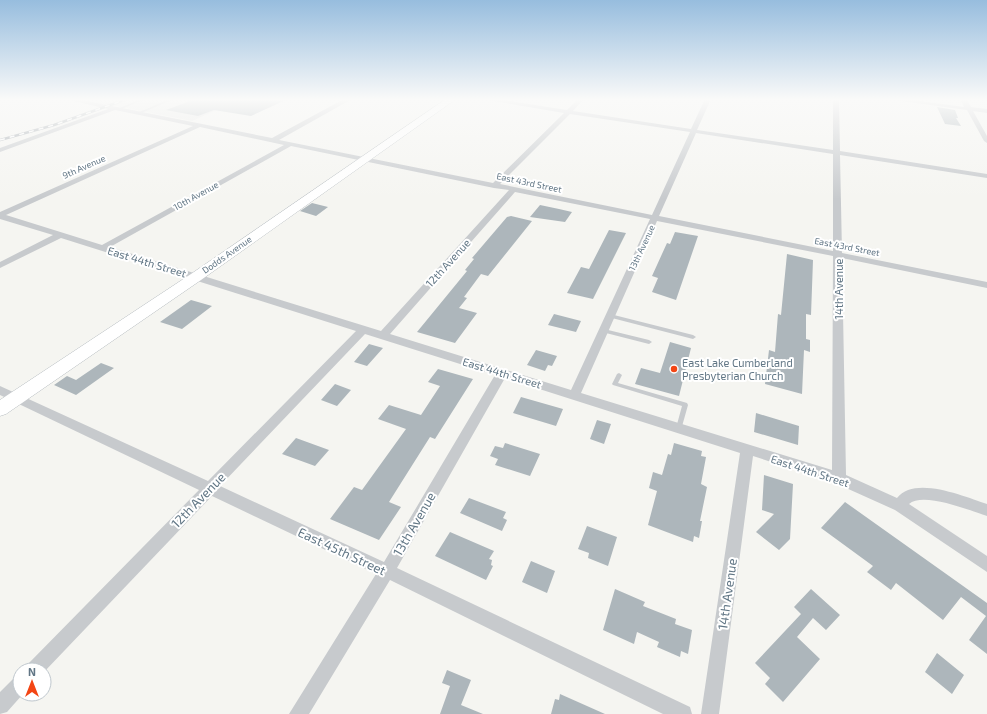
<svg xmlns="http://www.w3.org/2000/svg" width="987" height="714" font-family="'Exo 2',sans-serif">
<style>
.built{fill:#e6e7e5}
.building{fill:#adb6bb}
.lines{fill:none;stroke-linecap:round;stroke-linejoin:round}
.secondary-casing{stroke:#b6bcc0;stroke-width:1}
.lane{fill:#c7cacd;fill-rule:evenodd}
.street{fill:#c7cacd;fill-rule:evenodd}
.secondary{fill:#fff;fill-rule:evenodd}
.rail-casing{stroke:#a4abb0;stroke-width:2.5}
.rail{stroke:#fff;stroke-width:1.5;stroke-dasharray:5;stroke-linecap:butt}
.poi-dot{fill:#f34514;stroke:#fff;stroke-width:1.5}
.labels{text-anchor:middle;stroke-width:4;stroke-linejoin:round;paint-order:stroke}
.far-street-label{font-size:9px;fill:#617685;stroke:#fff}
.street-label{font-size:11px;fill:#617685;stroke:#fff}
.poi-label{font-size:11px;fill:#617685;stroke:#fff;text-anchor:start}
.near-street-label{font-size:13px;fill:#617685;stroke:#fff}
</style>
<rect width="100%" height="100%" fill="#f5f5f1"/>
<!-- built -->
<path class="built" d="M103,99H241L192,121L96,102Z"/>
<!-- building -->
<path class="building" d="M190,99H288L251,116L214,110L198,116L166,110L190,101Z
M937,107L955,110L958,118H956L961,126L945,124Z
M312,203L328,207L316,216L300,211Z
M540,205L559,209L572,212L565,222L530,217Z
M511,216L532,221L488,276L481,274L464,297L467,298L459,308L477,313L455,343L417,332L467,271L465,270L474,259L472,258L507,217Z
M609,230L626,233L593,299L567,293L581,267L589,269Z
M675,232L698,236L676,300L652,292L658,278L652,276L667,243L670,244Z
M787,254L813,260L811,315L806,314V339L810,340V352L804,350L802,394L765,384L769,350L775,352L778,314L781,315Z
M191,300L212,306L182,329L160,322Z
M554,314L581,321L576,332L548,325Z
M670,342L691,348L679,396L635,384L641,368L660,373Z
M369,344L383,348L367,366L354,362Z
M536,350L557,356L552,366L548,365L545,371L527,365Z
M101,363L114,368L76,395L54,385L67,376L76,380Z
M438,369L473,379L435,439L430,437L389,502L401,507L379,540L330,519L354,487L362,490L406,429L378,419L389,405L421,415L440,386L428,382Z
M335,384L351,390L337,406L321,400Z
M521,397L563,409L556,426L513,413Z
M756,413L799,426L798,445L754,432Z
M597,420L611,424L604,444L590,439Z
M296,438L329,450L315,466L282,454Z
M505,443L540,454L530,476L495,465L498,459L490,456L495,446L503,448Z
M674,443L702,451L701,456L706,457L701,484L707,487L700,521H702L699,538L694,536L693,542L648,525L657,491L649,488L653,472L662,475L668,454L671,455Z
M764,475L793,484L790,539L779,550L756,532L774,514L762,510Z
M469,498L506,512L503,518L507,520L502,531L460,513Z
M845,502L987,603V654L969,640L986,616L961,597L943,620L896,583L891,590L867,572L873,566L821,528Z
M587,526L617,537L608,566L588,558L589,553L578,549Z
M450,532L494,551L489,559L492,560L491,565L493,566L486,580L435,556Z
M531,561L555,571L547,593L522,582Z
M615,589L645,602L643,606L676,619L675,624L692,630L688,654L681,651L680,657L657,647L659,642L637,632L634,644L603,630Z
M811,589L840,615L826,630L813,618L797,637L820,659L783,702L765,684L770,678L755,663L801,614L794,607Z
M937,653L964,675L952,694L925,672Z
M447,670L471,680L461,705L483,714H440L450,686L442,683Z
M560,694L605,714H551L555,699L559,700Z"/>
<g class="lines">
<defs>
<path id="secondary" d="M446,99H456L201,280L6,414L0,416V400L191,274Z"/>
</defs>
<!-- secondary casing -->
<use href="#secondary" class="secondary-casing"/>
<!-- lane -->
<path class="lane" d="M141,99H145L119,110L117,109Z
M170,99H174L139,114L137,113Z
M610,314L693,335L696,337L693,339L608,317L607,316Z
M604,329L649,340L652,342L649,344L602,332L601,331L602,330Z
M619,373L622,375L618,383L687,403L688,405L681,430H677L676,428L682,406L613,385L612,384L617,374Z"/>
<!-- street -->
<path class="street" d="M65,99H77L272,138L344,99H352L279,140L493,183L564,113L482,99H497L567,110L578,99H584L573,111L691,129L705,99H711L697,130L833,150V99H839L840,151L987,174V178L840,155L842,253L987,282V288L842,258L846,475L897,498C915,475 965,497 987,504V516C971,511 923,491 909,504L987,556V572L895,510L835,483L753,456L719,714H701L740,453L505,378L397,568L690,707L692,714H663L390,580L309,714H289L376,574L212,496L44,672V670H25L28,664L199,490L0,395V386L208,481L356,331L61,238L0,268V262L53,235L0,219V212L193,126L115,110L0,152V148L108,109ZM570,114L690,132L652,215L500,184ZM200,127L284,145L102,245L6,215ZM696,133L833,154V251L659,216ZM291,146L494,188L509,190L381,331L110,247ZM515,192L650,219L571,390L390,334ZM657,221L833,256L832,470L581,393ZM365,334L495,375L384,562L220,486Z
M887,99H905L964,107L960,99H966L971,107L987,109V113L973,111L987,136V143L984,141L967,110Z
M20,675V694H23L7,712L0,714V692L14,678Z"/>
<!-- secondary -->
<use href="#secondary" class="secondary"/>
<defs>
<path id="rail" d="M0,140L54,125L127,99"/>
</defs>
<!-- rail casing -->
<use href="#rail" class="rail-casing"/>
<!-- rail -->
<use href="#rail" class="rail"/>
</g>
<!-- sky -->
<linearGradient id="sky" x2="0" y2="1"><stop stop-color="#97bdde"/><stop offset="0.5" stop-color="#fafaf9"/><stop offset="1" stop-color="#fafaf9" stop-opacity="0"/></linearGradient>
<rect width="987" height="199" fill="url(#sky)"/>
<!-- markers -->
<circle class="poi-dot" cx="674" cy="369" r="4"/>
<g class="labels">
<!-- far-street labels -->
<g class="far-street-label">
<text transform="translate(84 167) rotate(-24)" y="3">9th Avenue</text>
<text transform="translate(529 183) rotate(12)" y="3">East 43rd Street</text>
<text transform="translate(196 196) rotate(-29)" y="3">10th Avenue</text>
<text transform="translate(847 247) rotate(11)" y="3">East 43rd Street</text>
<text transform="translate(642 248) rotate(-65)" y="3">13th Avenue</text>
<text transform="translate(227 255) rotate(-35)" y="3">Dodds Avenue</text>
</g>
<!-- street labels -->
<g class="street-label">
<text transform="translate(147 262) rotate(17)" y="4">East 44th Street</text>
<text transform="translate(448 263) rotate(-48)" y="4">12th Avenue</text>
<text transform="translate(839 289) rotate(-90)" y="4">14th Avenue</text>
<text transform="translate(502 373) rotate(17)" y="4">East 44th Street</text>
<text transform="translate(810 471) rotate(18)" y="4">East 44th Street</text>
</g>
<!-- poi labels -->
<g class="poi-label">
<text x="682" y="367">East Lake Cumberland<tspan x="682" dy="13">Presbyterian Church</tspan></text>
</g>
<!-- near-street labels -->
<g class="near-street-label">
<text transform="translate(198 500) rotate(-46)" y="5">12th Avenue</text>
<text transform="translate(414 524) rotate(-60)" y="5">13th Avenue</text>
<text transform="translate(342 551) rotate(25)" y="5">East 45th Street</text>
<text transform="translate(727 594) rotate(-82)" y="5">14th Avenue</text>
</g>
</g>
<!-- north arrow -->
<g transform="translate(32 682)"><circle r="19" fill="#ffffff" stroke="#c0c8ce"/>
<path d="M0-3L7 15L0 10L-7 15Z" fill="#f34514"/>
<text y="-6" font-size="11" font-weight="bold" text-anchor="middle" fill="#617685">N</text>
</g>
</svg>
